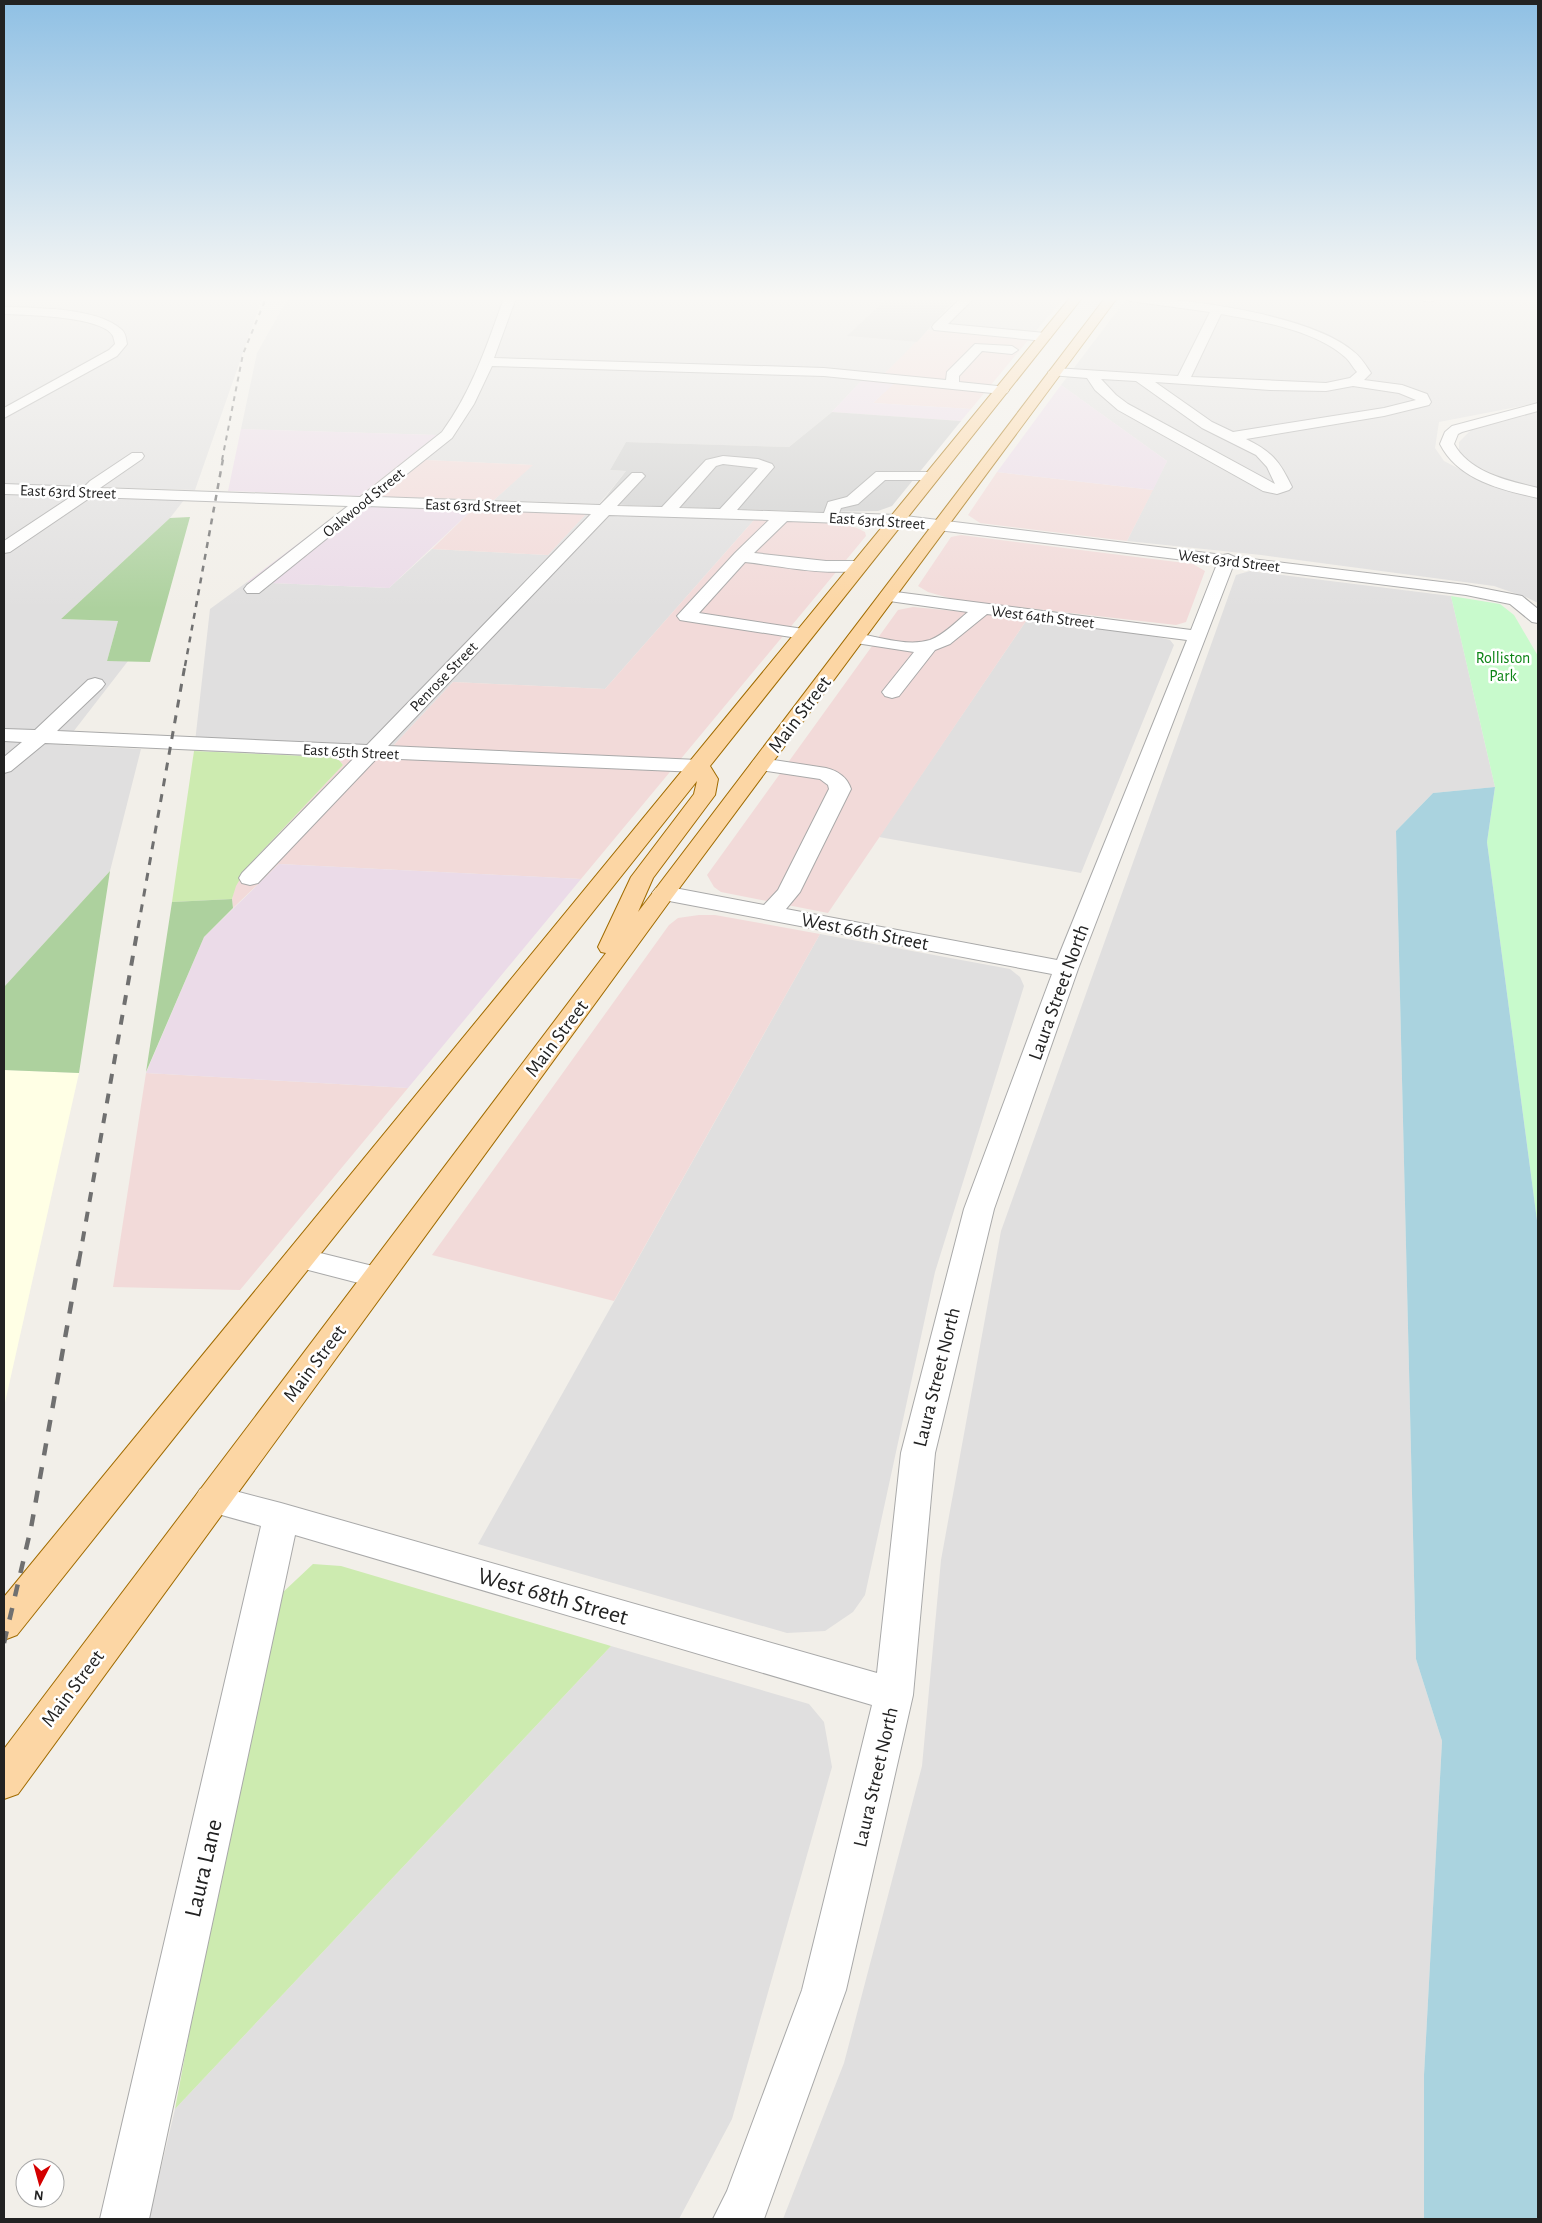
<svg xmlns="http://www.w3.org/2000/svg" width="1542" height="2223" font-family="'Alegreya Sans',sans-serif">
<style>
.residential{fill:#e0dfdf}
.commercial{fill:#f2dad9}
.industrial{fill:#ebdbe8}
.education{fill:#ffffe5}
.religious{fill:#d0d0d0}
.grass{fill:#cdebb0}
.forest{fill:#add19e}
.park{fill:#c8facc}
.water{fill:#aad3df}
.lines{fill:none;stroke-linecap:round;stroke-linejoin:round}
.minor-casing{stroke:#a9a9a9;stroke-width:2}
.major-casing{stroke:#a06b00;stroke-width:2}
.minor{fill:#fff;fill-rule:evenodd}
.major{fill:#fcd6a4;fill-rule:evenodd}
.rail-far4{stroke:#707070;stroke-width:2;stroke-dasharray:5 5;stroke-linecap:butt}
.rail-far3{stroke:#707070;stroke-width:2.5;stroke-dasharray:6 6;stroke-linecap:butt}
.rail-far2{stroke:#707070;stroke-width:3;stroke-dasharray:8 8;stroke-linecap:butt}
.rail-far1{stroke:#707070;stroke-width:4;stroke-dasharray:10 10;stroke-linecap:butt}
.rail{stroke:#707070;stroke-width:4.5;stroke-dasharray:12 12;stroke-linecap:butt}
.labels{text-anchor:middle;stroke-width:5;stroke-linejoin:round;paint-order:stroke}
.far-street-label{font-size:16px;fill:#222;stroke:#fff}
.far-park-label{font-size:16px;fill:#0c8416;stroke:#fff}
.street-label{font-size:20px;fill:#222;stroke:#fff}
.near-street-label{font-size:24px;fill:#222;stroke:#fff}
</style>
<rect width="100%" height="100%" fill="#f2efe9"/>
<!-- residential -->
<path class="residential" d="M4,298H262L195,490L4,484Z
M288,298H887L848,336L917,342L879,379L864,378L832,412L789,447L626,442L610,470L626,471L599,504L494,500L532,465L406,459L436,435L241,429L257,353Z
M956,298H1064L1029,339L928,330Z
M1127,298H1150L1220,308L1236,298H1410L1428,302L1439,299L1435,298H1538V403L1439,422L1435,448L1444,461L1493,486L1538,496V603L1528,598L1494,586L1261,555L1127,541L1167,461L1061,385Z
M1538,412V489L1511,482L1468,462L1459,452V442L1471,430Z
M4,494L184,500L170,518L61,619L118,621L107,661H128L63,745L141,749L110,871L4,987Z
M586,514L754,520L605,689L453,682L393,746L347,744L328,757L194,751L210,609L247,582L389,588L432,549L548,555Z
M1250,571L1451,596L1495,787L1433,793L1396,831L1416,1659L1442,1741L1424,2075V2219H783L844,2063L922,1766L941,1560L1001,1231L1236,575Z
M1028,618L1150,635L1170,640L1174,645L1081,873L879,837Z
M820,934L1010,969L1020,977L1024,986L935,1272L865,1595L853,1612L825,1631L787,1633L478,1544Z
M611,1646L809,1704L824,1722L832,1767L732,2119L679,2219H149L175,2109Z"/>
<!-- commercial -->
<path class="commercial" d="M1150,298H1236L1220,308Z
M928,330L1029,339L971,409L873,403L896,381L879,379Z
M406,459L533,465L494,500L359,496Z
M997,472L1153,490L1127,541L980,523L968,515Z
M472,510L586,514L548,555L432,549Z
M754,520L844,524L857,528L865,532L866,536L581,879L279,864L233,908L232,899L235,886L248,866L343,765L339,760L328,757L347,744L393,746L453,682L605,689Z
M961,535L1193,564L1205,571L1186,622L1176,625L956,600L928,592L918,586L951,537Z
M913,607L1028,618L828,913L721,892L714,887L707,875L898,610Z
M699,915H715L820,934L614,1301L432,1255L669,925L678,918Z
M146,1073L408,1088L240,1290L113,1287Z"/>
<!-- industrial -->
<path class="industrial" d="M864,378L897,381L873,403L971,409L961,421L832,412Z
M1061,385L1167,461L1153,490L997,472Z
M241,429L437,435L359,496L228,491Z
M348,506L472,510L389,588L247,582Z
M279,864L581,879L408,1088L146,1073L204,937Z"/>
<!-- education -->
<path class="education" d="M4,1070L79,1073L4,1407Z"/>
<!-- religious -->
<path class="religious" d="M887,298H956L917,342L847,336Z
M832,412L961,421L892,506L878,511L823,512L600,504L626,471L610,470L626,442L789,447Z"/>
<!-- grass -->
<path class="grass" d="M194,751L328,757L339,760L343,765L248,866L236,886L232,899L172,902Z
M313,1564L341,1566L611,1646L175,2109L264,1633L280,1595Z"/>
<!-- forest -->
<path class="forest" d="M190,517L150,662L107,661L118,621L61,619L170,518Z
M110,871L79,1073L4,1070V987Z
M232,899L233,908L204,937L146,1072L172,902Z"/>
<!-- park -->
<path class="park" d="M1451,596L1500,604L1514,615L1538,656V1228L1487,842L1495,787Z"/>
<!-- water -->
<path class="water" d="M1495,787L1487,842L1538,1228V2219H1424V2075L1442,1741L1416,1659L1396,831L1433,793Z"/>
<g class="lines">
<defs>
<path id="minor" d="M504,298H516L494,358L824,368L946,380L947,372L975,344L1012,346L1018,350L1012,354L982,351L959,376V382L1007,387L1009,390L1007,393L1002,394L824,376L492,366L474,404L452,438L378,497L600,505L632,473H642L645,476L617,506L662,507L706,460L723,456L758,459L772,464L774,467L737,510L824,513L828,502L847,497L876,472H931L936,474L939,477L936,480H885L858,504L841,508L839,513L897,515L1223,555L1228,554L1235,557L1466,585L1522,596L1538,609V623L1532,622L1510,604L1466,595L1233,566L1078,969L994,1209L935,1453L913,1695L846,1990L764,2219H713L727,2191L802,1990L872,1705L295,1535L149,2219H100L261,1526L200,1509L194,1499L200,1489L212,1485L281,1503L877,1673L901,1453L964,1209L1052,974L664,900L656,898L652,893L656,888L664,886L764,905L778,890L829,789L828,785L820,779L761,770L754,768L751,764L754,760L761,758L826,768C838,771 847,777 851,789L800,892L786,909L1057,960L1187,640L987,614L950,644L935,650L899,696L892,698L885,696L882,692L914,652L856,643L850,642L847,638L850,634L856,633C878,637 908,647 930,640C944,635 957,621 968,612L882,600L879,596L882,592L888,591L1191,630L1217,564L897,525L787,521L754,553L826,561H866L868,565L866,569C830,577 782,566 745,562L699,613L810,630L813,634L810,638L804,639L686,621L680,620L677,616L735,553L769,520L609,515L388,746L698,760L705,762L708,766L705,770L698,772L377,758L258,883L250,885L242,883L239,878L242,873L355,757L45,743L11,771L4,773V757L22,742L4,741V729L35,730L88,680L95,678L102,680L105,684L102,688L57,731L367,745L591,514L367,506L259,593H247L244,589L247,585L348,506L91,497L10,552L4,553V541L72,496L4,494V484L84,487L90,481L132,453H142L144,456L142,459L100,488L360,497L442,432C472,391 487,345 504,298ZM723,464L758,468L720,509L679,508L716,466Z
M961,298H974L948,324L1045,333L1051,337L1045,341L934,330L932,327L934,324Z
M1124,298C1179,296 1313,315 1354,352C1361,357 1366,366 1371,373L1364,380L1402,385L1427,394L1431,402L1429,405L1384,416L1246,439C1272,452 1279,460 1292,487L1289,490L1277,494L1263,491L1118,410L1095,390L1087,378L1050,375L1048,372L1055,368L1178,376L1210,312L1130,301ZM1221,314C1260,321 1315,330 1345,357C1350,361 1353,368 1357,372L1350,378L1326,383L1191,377ZM1101,379L1136,381L1202,428L1256,455L1267,467L1275,484L1128,404L1116,395ZM1155,382L1270,390L1326,391L1353,386L1399,393L1416,400L1384,408L1233,432L1212,422Z
M1419,298H1435L1436,299L1430,302L1421,300Z
M4,307C35,308 98,307 122,330C126,334 126,339 127,344L117,356L4,418V408L109,350L115,344C115,343 113,336 113,336C103,316 25,315 4,314Z
M1538,403V411L1462,432L1458,434L1454,444C1470,473 1509,481 1538,488V498C1502,490 1458,480 1440,444L1445,432L1452,426Z
M300,1248L389,1270L393,1277L389,1284L378,1288L289,1265L285,1258L289,1251Z"/>
<path id="major" d="M1070,298H1082L710,766L718,779L715,795L653,878L638,912L1105,298H1117L672,898L18,1794L4,1799V1749L606,953L601,952L598,947L631,877L694,794L697,781L17,1635L4,1640V1597Z"/>
</defs>
<!-- minor casing -->
<use href="#minor" class="minor-casing"/>
<!-- major casing -->
<use href="#major" class="major-casing"/>
<!-- minor -->
<use href="#minor" class="minor"/>
<!-- major -->
<use href="#major" class="major"/>
<!-- rail-far4 -->
<path class="rail-far4" d="M222,460L243,354L266,298"/>
<!-- rail-far3 -->
<path class="rail-far3" d="M185,666L223,459"/>
<!-- rail-far2 -->
<path class="rail-far2" d="M138,928L185,665"/>
<!-- rail-far1 -->
<path class="rail-far1" d="M79,1261L138,927"/>
<!-- rail -->
<path class="rail" d="M4,1643L31,1528L79,1260"/>
</g>
<!-- sky -->
<linearGradient id="sky" x2="0" y2="1"><stop stop-color="#8fc0e4"/><stop offset="0.49" stop-color="#f9f8f5"/><stop offset="1" stop-color="#f9f8f5" stop-opacity="0"/></linearGradient>
<rect width="1542" height="609" fill="url(#sky)"/>
<g class="labels">
<!-- far-street labels -->
<g class="far-street-label">
<text transform="translate(68 491) rotate(2)" y="6">East 63rd Street</text>
<text transform="translate(363 502) rotate(-39)" y="6">Oakwood Street</text>
<text transform="translate(473 505) rotate(2)" y="6">East 63rd Street</text>
<text transform="translate(877 520) rotate(4)" y="6">East 63rd Street</text>
<text transform="translate(1229 560) rotate(7)" y="6">West 63rd Street</text>
<text transform="translate(1043 616) rotate(7)" y="6">West 64th Street</text>
<text transform="translate(443 676) rotate(-46)" y="6">Penrose Street</text>
<text transform="translate(351 751) rotate(3)" y="6">East 65th Street</text>
</g>
<!-- far-park labels -->
<g class="far-park-label">
<text x="1503" y="663">Rolliston<tspan x="1503" dy="18">Park</tspan></text>
</g>
<!-- street labels -->
<g class="street-label">
<text transform="translate(799 714) rotate(-53)" y="7">Main Street</text>
<text transform="translate(865 931) rotate(11)" y="7">West 66th Street</text>
<text transform="translate(1058 992) rotate(-70)" y="7">Laura Street North</text>
<text transform="translate(556 1038) rotate(-53)" y="7">Main Street</text>
<text transform="translate(314 1363) rotate(-53)" y="7">Main Street</text>
<text transform="translate(936 1377) rotate(-76)" y="7">Laura Street North</text>
<text transform="translate(72 1688) rotate(-53)" y="7">Main Street</text>
<text transform="translate(875 1777) rotate(-77)" y="7">Laura Street North</text>
</g>
<!-- near-street labels -->
<g class="near-street-label">
<text transform="translate(553 1596) rotate(16)" y="8">West 68th Street</text>
<text transform="translate(203 1868) rotate(-77)" y="8">Laura Lane</text>
</g>
</g>
<!-- border -->
<rect width="1542" height="2223" fill="none" stroke="#222222" stroke-width="10"/>
<!-- north arrow -->
<g transform="translate(40 2183) rotate(186)"><circle r="24" fill="#ffffff" stroke="#a7a7a7"/>
<path d="M0-4L9 19L0 12L-9 19Z" fill="#d40000"/>
<text y="-8" font-size="14" font-weight="bold" text-anchor="middle" fill="#222222">N</text>
</g>
</svg>
